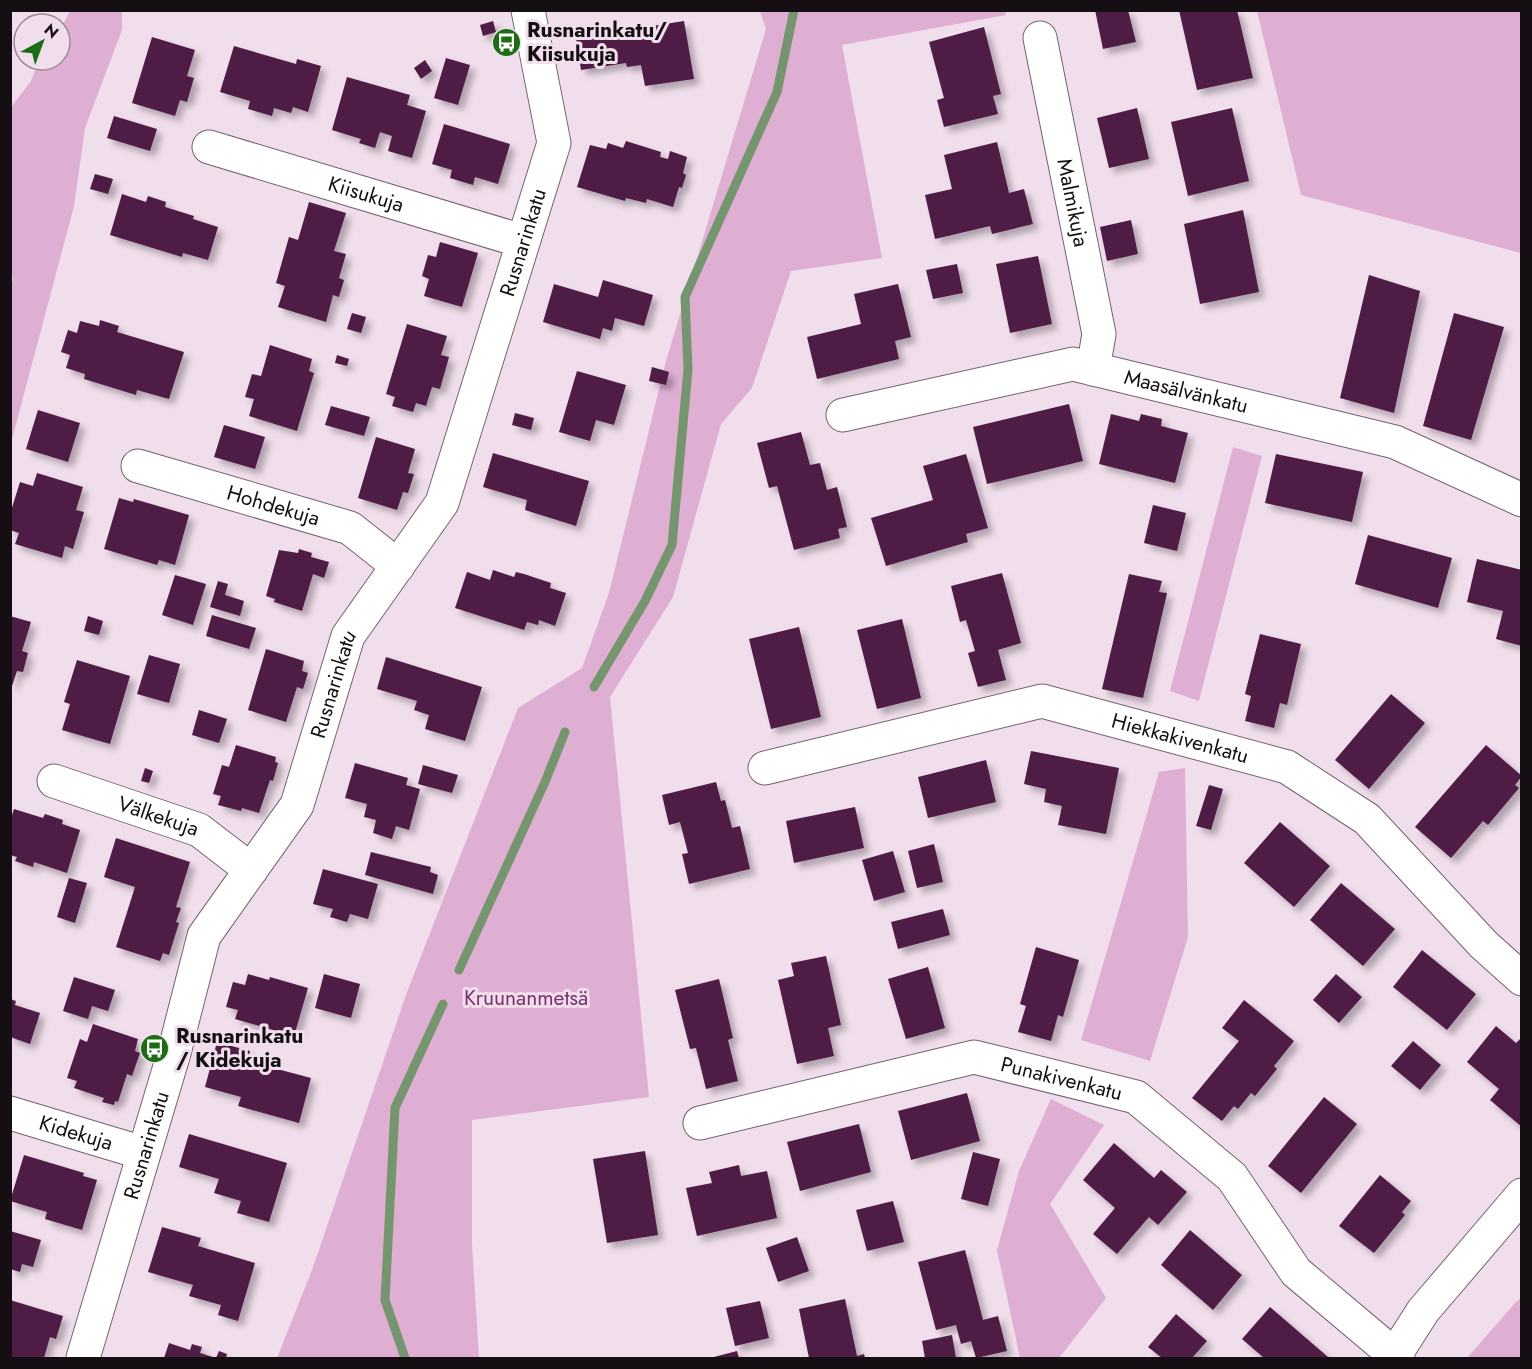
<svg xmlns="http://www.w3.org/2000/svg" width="1532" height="1369" font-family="Jost,sans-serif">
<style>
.green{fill:#dfafd3}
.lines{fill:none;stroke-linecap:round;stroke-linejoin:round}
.stream{stroke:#74956e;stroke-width:9}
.building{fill:#4f1c45;filter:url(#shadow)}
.minor-casing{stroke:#73636f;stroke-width:35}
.minor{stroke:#fff;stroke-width:33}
.labels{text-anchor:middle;stroke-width:6;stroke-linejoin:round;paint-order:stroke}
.poi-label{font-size:21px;font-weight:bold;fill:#150e13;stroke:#f1deec;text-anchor:start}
.street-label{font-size:21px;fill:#150e13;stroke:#f1deec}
.park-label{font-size:21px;fill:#78306a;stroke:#f1deec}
</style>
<defs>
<filter id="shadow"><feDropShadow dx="5.5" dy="5.5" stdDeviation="3" flood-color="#0004"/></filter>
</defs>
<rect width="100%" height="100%" fill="#f1deec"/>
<!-- green -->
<path class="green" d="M70,11H122V30L85,128L74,206L11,443L10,288L13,279L10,271L11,107L31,81L39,60H60V30Z
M760,11H1005L1006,15L842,45L882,258L791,271L752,388L721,424L673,597L610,697L649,1097L472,1120V1244L479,1358H277L312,1270L407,992L518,708L582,668L609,593L666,361L766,29Z
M1257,11H1521V253L1301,195Z
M1233,447L1262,456L1199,701L1170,691Z
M1185,768L1188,937L1150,1061L1081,1040L1159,772Z
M1051,1099L1104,1125L1050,1204L1106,1298L1059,1358H1020L997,1250L1019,1171Z
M1521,1298V1358H1467L1515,1303Z"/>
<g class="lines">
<!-- stream -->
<path class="stream" d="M594,687L645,601L672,545L688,369L685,297L777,92L794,10
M459,970L545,782L565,732
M405,1358L385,1300L395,1108L443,1004"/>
</g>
<!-- building -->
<path class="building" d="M1095,10H1128L1136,42L1103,49Z
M1179,10H1237L1253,78L1197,90Z
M493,21L496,32L483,36L480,25Z
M684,21L694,79L645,86L641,65L627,67L626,63L581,70L576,38Z
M984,27L1001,94L993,96L998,114L944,127L937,100L944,98L929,42Z
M152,37L195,50L187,76L194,78L187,102L180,100L175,116L132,103Z
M234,46L296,64L297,59L321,66L308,112L293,107L291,113L274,108L272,116L248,109L250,101L220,92Z
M446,58L470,65L458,105L434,98Z
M425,60L432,71L421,79L414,68Z
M347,77L410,95L407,105L426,111L412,158L388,151L392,136L380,132L375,148L359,143L361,139L332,130Z
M1137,108L1149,159L1109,168L1097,118Z
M1232,108L1249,181L1188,196L1171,122Z
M114,116L157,129L150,151L107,138Z
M444,124L510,144L498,184L475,177L473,185L450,178L452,170L432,164Z
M626,141L661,152L660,157L668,159L670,151L687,157L683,173L686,175L682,188L679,187L673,207L647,199L646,203L626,198L625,201L577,187L590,145L606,149L608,143L623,148Z
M997,142L1009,193L1024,189L1033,224L992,234L990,226L935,239L925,195L952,189L944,155Z
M95,174L113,179L108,194L90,189Z
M122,194L146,202L148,196L166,202L165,207L194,216L193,219L218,227L208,260L183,253L182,257L110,235Z
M309,202L346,213L334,251L346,254L339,278L344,280L339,297L333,295L326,322L278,307L285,286L276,283L289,237L298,240Z
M1243,210L1259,292L1200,304L1184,224Z
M1131,220L1138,254L1107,261L1100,227Z
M440,242L478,253L462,307L424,296L429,279L422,276L428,255L436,257Z
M1038,256L1052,324L1010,333L996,264Z
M957,264L963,293L933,299L926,270Z
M1369,275L1420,291L1394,413L1340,398Z
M603,280L653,295L644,326L615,318L612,331L603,328L600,339L543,322L554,284L598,297Z
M898,284L911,337L895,341L899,359L817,379L807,337L861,324L854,294Z
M352,313L366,317L361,333L347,329Z
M1454,313L1504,327L1471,440L1423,426Z
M100,320L119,326L117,332L184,352L169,399L137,390L136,395L84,379L85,374L66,368L70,355L61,352L68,330L77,333L80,321L99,326Z
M407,324L447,336L441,355L449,357L440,389L432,387L426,406L416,403L413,412L392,406L395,397L386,394Z
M270,345L312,359L309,371L314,373L297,431L249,416L254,399L245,397L252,374L261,376Z
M337,355L349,359L347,366L335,363Z
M652,367L669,372L666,385L649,381Z
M577,371L626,385L614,425L596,420L590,441L559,432Z
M1069,404L1083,461L987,484L973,427Z
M331,406L370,417L364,436L325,425Z
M38,410L80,423L68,462L26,449Z
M515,413L534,418L531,430L512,425Z
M1111,414L1139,421L1141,414L1162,419L1161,426L1188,433L1175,483L1099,464Z
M224,425L265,437L255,469L214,457Z
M801,432L810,465L820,463L827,490L837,487L847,527L838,529L840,538L794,550L777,486L769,488L757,443Z
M376,437L415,449L408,473L414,474L408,493L403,492L397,510L358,498Z
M493,453L589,481L576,526L525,510L527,500L483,487Z
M966,454L988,528L966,534L968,542L886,566L871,518L933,500L923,466Z
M1276,454L1363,472L1352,522L1265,503Z
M37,473L83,487L76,510L84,512L73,549L65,546L62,558L15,544L19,533L10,530V514L20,482L33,486Z
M119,498L133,502L134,499L189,515L175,565L159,560L157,565L104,549Z
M1153,505L1186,513L1177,551L1144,543Z
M1368,535L1452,558L1438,608L1355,584Z
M299,549L312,553L311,557L329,562L324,578L313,574L302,611L274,602L275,599L266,596L279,550L298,553Z
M1477,559L1522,570V646L1496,639L1503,611L1467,602Z
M493,570L514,577L516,572L524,574L551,583L550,588L566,593L555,626L539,620L538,625L527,622L524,630L455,608L467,572L490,580Z
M1002,573L1021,643L998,650L1006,680L978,687L968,653L975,651L966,620L960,622L951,586Z
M1129,574L1162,581L1159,592L1167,593L1143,698L1102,689Z
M175,575L206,584L193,625L162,615Z
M218,581L228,584L225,595L244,601L240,616L210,607Z
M212,615L256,628L249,649L206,636Z
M10,616L31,622L22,651L28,653L23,672L17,671L11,689Z
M88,616L103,621L99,635L84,631Z
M902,619L921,698L877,709L857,630Z
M799,627L821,717L771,729L749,639Z
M1260,634L1301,644L1287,705L1280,703L1274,728L1245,721L1251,696L1245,694Z
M266,649L304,661L302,671L308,673L303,689L297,687L286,722L248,710Z
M149,655L180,664L169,703L137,694Z
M386,657L482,687L465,741L425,729L429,715L414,710L417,701L377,689Z
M77,660L130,676L110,744L62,730L70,704L64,702Z
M1391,694L1425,723L1369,789L1335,760Z
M199,710L227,719L219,743L192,735Z
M236,745L276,757L275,762L278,763L273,781L270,780L259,813L242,808L241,811L218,805L221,796L213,794L222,765L229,767Z
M1486,745L1522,776L1515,785L1519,788L1488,825L1483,821L1451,858L1415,827Z
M1031,751L1119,768L1106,834L1058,825L1062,806L1044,802L1046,789L1024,784Z
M986,760L996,802L928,818L918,777Z
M355,763L408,778L406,785L420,789L409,830L396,826L392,839L373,833L376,820L364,817L367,804L345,798Z
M423,765L458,775L452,793L418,784Z
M145,768L153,771L149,783L141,781Z
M716,782L721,801L725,800L732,828L740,826L750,869L689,884L682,854L688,853L680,822L669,825L662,795Z
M1209,785L1223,789L1211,830L1196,826Z
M855,807L864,848L794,863L786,821Z
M14,809L43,818L45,814L63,820L62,824L80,830L67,873L34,862L33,867L15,861L17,857L10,855V815H12Z
M1280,822L1330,866L1294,907L1244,863Z
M116,838L190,862L176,907L181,908L176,922L179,923L169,955L163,953L160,961L116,947L135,887L104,877Z
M934,844L943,882L917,888L908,851Z
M893,851L905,892L874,901L862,860Z
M371,852L431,867L430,872L438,875L433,894L365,875Z
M323,869L378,884L368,919L350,914L347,922L330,917L333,909L313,904Z
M69,878L87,883L75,923L57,917Z
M1341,883L1395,929L1363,966L1310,920Z
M943,909L950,935L898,949L891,922Z
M1036,947L1079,960L1063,1017L1058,1015L1051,1041L1018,1032L1026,1006L1020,1004Z
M1422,950L1476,994L1447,1030L1393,987Z
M826,956L841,1025L828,1028L834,1056L797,1064L778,980L794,976L791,963Z
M928,967L945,1028L906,1039L888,979Z
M248,974L269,980L270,977L308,988L294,1036L235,1019L238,1010L226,1007L233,982L245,985Z
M324,974L360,984L351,1018L315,1008Z
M1336,974L1362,997L1339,1023L1313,1000Z
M74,977L115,990L108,1011L92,1006L88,1019L63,1011Z
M719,979L733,1038L728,1040L738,1081L706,1089L696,1048L690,1049L675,990Z
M10,999L16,1001L15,1005L40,1013L30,1044L10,1037Z
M1244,1000L1294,1041L1274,1066L1277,1069L1255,1096L1251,1093L1238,1109L1234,1106L1222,1121L1192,1098L1239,1041L1222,1028Z
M93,1024L138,1039L135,1051L140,1053L132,1076L127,1074L118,1102L115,1101L114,1105L102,1102L104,1098L74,1088L77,1081L67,1078L80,1039L87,1042Z
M1496,1026L1516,1043L1522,1037V1127L1490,1100L1499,1089L1467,1062Z
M1413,1041L1441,1065L1420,1090L1391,1066Z
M217,1042L250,1051L247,1061L311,1078L299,1123L238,1106L241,1097L205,1087Z
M967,1093L980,1141L911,1160L898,1111Z
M1324,1097L1357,1124L1301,1193L1268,1166Z
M859,1124L871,1172L800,1191L787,1142Z
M189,1134L287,1163L269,1222L237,1213L241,1201L214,1193L219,1179L179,1167Z
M1114,1143L1154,1178L1161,1170L1187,1192L1158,1225L1149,1217L1117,1254L1093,1234L1115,1208L1083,1180Z
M645,1151L658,1235L607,1243L593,1159Z
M973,1152L1000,1159L988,1206L961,1199Z
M24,1155L84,1173L83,1176L97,1180L82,1230L45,1219L47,1212L10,1201Z
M739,1165L741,1176L767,1171L777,1218L697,1236L686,1188L712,1183L709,1172Z
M1380,1175L1411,1201L1402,1212L1405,1215L1374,1253L1339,1226Z
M893,1201L904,1242L867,1251L856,1210Z
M162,1227L201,1238L198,1246L255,1263L238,1321L218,1315L221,1305L189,1296L193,1285L148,1272Z
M1190,1230L1242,1275L1213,1310L1161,1265Z
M10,1231L41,1240L33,1267L22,1264L20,1272L10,1269Z
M797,1237L809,1271L778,1282L766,1248Z
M965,1250L983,1320L998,1316L1007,1351L976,1358L971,1341L961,1344L956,1325L936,1330L918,1262Z
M845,1299L857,1356L864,1354L865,1358H809L799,1309Z
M10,1300L63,1316L56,1339L50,1337L44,1358H10Z
M760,1301L769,1338L735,1346L726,1308Z
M1270,1307L1328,1357L1326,1358H1264L1242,1339Z
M1176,1314L1207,1341L1192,1358H1162L1148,1347Z
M952,1335L956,1358H925L922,1341Z
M169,1343L190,1350L192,1344L202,1347L200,1353L216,1358L219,1351L227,1354L226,1358H164Z
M737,1351L739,1358H710Z"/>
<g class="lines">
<defs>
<g id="minor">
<path id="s1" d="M1040,38L1099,334L1093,369"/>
<path id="s2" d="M209,147L522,241"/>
<path id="s3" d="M843,415L1073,364L1395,442L1522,500"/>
<path id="s4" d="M138,466L350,528L398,566"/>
<path id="s5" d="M765,768L1042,701L1287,767L1367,819L1484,945L1522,979"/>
<path id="s6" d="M54,781L199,830L251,870"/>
<path id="s7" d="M10,1113L143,1153"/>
<path id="s8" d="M700,1123L974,1057L1136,1097L1232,1177L1296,1272L1398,1358"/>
<path id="s9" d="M83,1358L174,1053L204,936L297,805L348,636L442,503L554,143L528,10"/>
<path d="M1393,1358L1423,1311L1522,1195"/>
</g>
</defs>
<!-- minor casing -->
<use href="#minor" class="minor-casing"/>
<!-- minor -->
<use href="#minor" class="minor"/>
</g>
<!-- icons -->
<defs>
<symbol id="bus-disc" viewBox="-11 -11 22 22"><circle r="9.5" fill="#1b6c12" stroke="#f1deec"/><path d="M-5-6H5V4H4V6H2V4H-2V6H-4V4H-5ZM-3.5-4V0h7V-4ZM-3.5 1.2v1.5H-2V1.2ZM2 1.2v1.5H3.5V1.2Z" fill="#fff"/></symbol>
</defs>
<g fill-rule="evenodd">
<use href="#bus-disc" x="490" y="26" width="33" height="33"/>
<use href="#bus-disc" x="138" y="1032" width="33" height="33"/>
</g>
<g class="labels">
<!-- poi labels -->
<g class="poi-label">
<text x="527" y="37">Rusnarinkatu/<tspan x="527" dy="24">Kiisukuja</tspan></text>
<text x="176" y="1043">Rusnarinkatu<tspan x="176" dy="24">/ Kidekuja</tspan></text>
</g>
<!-- street labels -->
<g class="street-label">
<text dy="7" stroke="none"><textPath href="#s2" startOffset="164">Kiisukuja</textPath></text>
<text dy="7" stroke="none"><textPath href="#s1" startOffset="168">Malmikuja</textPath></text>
<text dy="7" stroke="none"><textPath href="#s9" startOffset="1212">Rusnarinkatu</textPath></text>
<text dy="7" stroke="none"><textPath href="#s3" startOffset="352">Maasälvänkatu</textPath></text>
<text dy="7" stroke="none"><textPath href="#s4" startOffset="141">Hohdekuja</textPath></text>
<text dy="7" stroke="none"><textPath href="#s9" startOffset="726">Rusnarinkatu</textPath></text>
<text dy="7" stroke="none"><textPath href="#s5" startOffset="428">Hiekkakivenkatu</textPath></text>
<text dy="7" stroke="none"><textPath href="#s6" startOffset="110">Välkekuja</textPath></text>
<text dy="7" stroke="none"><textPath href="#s8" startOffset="372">Punakivenkatu</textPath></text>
<text dy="7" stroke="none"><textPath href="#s7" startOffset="69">Kidekuja</textPath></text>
<text dy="7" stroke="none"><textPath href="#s9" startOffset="222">Rusnarinkatu</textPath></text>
</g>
<!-- park labels -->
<g class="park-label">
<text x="526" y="1005">Kruunanmetsä</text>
</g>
</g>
<!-- border -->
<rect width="1532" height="1369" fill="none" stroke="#150e13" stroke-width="24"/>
<!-- north arrow -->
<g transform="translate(42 42) rotate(41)"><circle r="28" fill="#f1deec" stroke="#998b95" stroke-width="1.5"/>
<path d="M0-4.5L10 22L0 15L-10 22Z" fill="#1b6c12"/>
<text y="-9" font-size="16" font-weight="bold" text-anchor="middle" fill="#150e13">N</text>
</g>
</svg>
